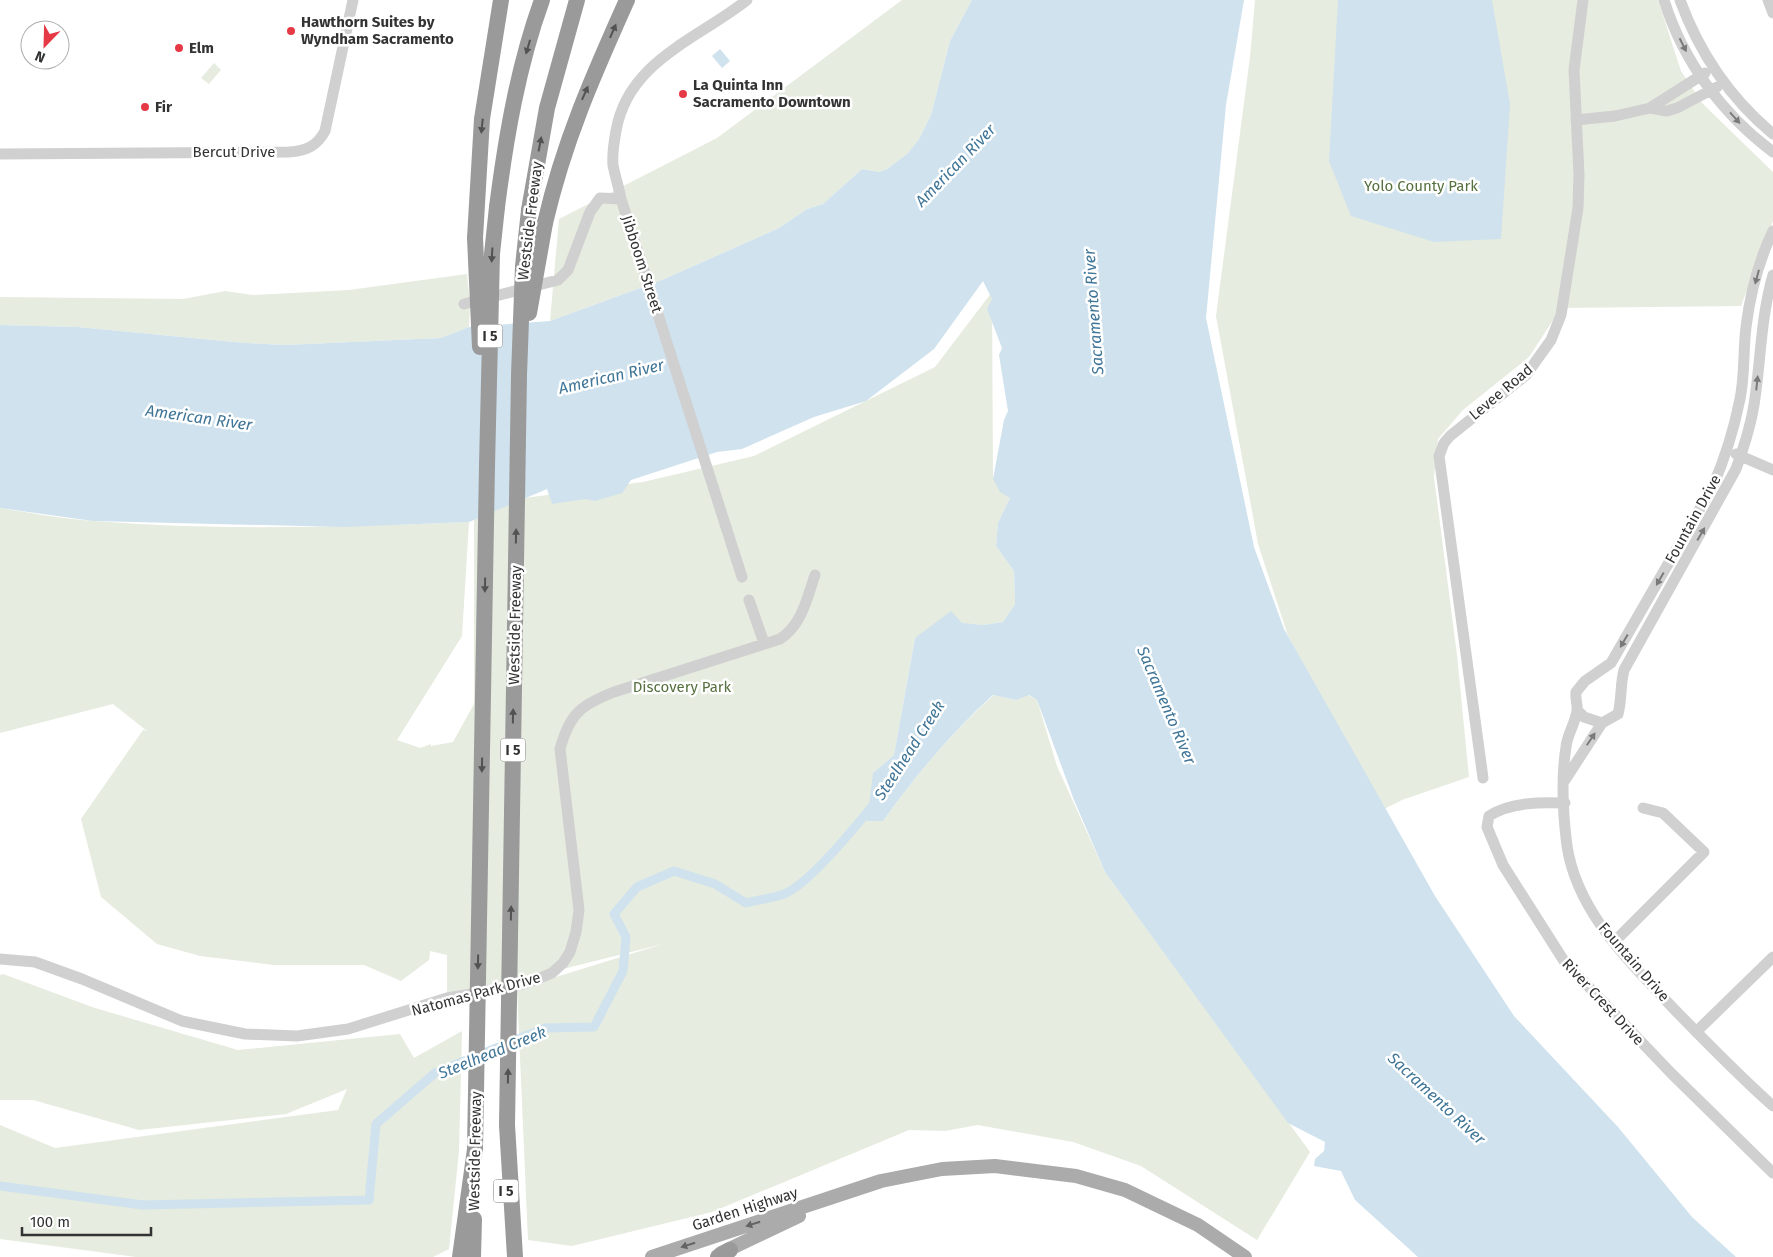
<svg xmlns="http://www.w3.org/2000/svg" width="1773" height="1257" font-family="'Fira Sans',sans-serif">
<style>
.green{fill:#e6ecdf}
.water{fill:#cfe2ee}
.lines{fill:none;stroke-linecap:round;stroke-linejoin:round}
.canal{stroke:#cfe2ee;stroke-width:9}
.minor{stroke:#d0d0d0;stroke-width:11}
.major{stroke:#ababab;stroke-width:14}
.highway{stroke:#9a9a9a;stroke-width:16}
.highway-bridge{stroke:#9a9a9a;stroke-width:16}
.oneway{fill:#525252}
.oneway2{fill:#7a7a7a}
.oneway3{fill:#636363}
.poi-dot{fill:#e63946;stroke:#fff;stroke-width:2}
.labels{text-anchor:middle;stroke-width:5;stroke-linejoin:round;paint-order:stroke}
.shield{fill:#fff;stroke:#707070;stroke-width:1}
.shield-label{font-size:14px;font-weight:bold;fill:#333}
.poi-label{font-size:15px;font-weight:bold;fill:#333;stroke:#fff;text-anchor:start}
.street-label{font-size:15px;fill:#333;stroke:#fff}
.park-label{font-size:15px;fill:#56703f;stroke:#fff}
.water-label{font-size:16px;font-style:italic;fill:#3f7597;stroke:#fff}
</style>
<rect width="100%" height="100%" fill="#fff"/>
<!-- green -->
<path class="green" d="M902,0H972L950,41L931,115L919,139L907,154L887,169L879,172L862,169L823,204L807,209L779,228L662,280L550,321L559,219L717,138Z
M1255,0H1658L1681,71L1703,104L1773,172V221L1741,306L1561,308L1529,357L1463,410L1438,439L1434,477L1457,655L1469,777L1402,800L1382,810L1288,636L1258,544L1216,316L1250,57Z
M214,63L221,70L209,84L201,78Z
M467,274L470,302L469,327L441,338L285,345L245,343L78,327L0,325V297L183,299L225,291L253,295L349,290Z
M992,292L993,479L1010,498L998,523L996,546L1014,571L1015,604L1003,622L983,625L962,624L915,638L894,755L873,773L883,821C916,775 952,732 994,695L1015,700L1028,695L1037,700L1057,766L1105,872L1310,1152L1257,1240L1141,1166L1073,1142L978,1125L945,1131L909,1130L712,1212L572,1246L528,1240L517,989L663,944L447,998V955L430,951L429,960L401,981L364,965H274L200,956L157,944L101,897L81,819L143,730L147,731L113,704L0,733V508C31,513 63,519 94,521C219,531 345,527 469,522L462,636L397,740L420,748L431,744V746L453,742L474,704V505L643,482L754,456L935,367Z
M3,974L95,1008L238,1050L400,1034L414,1058L462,1031L459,1151L449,1249L433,1257H136L0,1239V1125L55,1148L338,1110L347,1089L286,1114L139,1130L33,1100H0V975Z"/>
<!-- water -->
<path class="water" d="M972,0H1244L1226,105L1206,318L1254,547L1284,629L1435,896L1514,1016L1618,1127L1692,1217L1736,1257H1418L1355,1200L1341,1171L1314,1166L1315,1159L1324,1151L1325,1142L1288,1123L1105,872L1074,800L1037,700L1029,695L1016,700L993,695C952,732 916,775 883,821H867L873,773L894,755L915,638L951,611L962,623L983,625L1003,622L1015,604L1014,571L996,546L998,523L1010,498L1000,492L993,479L1004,420L1008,411L999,355L1002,348L987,309L992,299L983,281L934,349L866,401L814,417L742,449L717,452L631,480L622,493L595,501L585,499L552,504L547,489L469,522L343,527L93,521L0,508V325L78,327L245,343L285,345L441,338L469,327L550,321L662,280L779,228L807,209L823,204L862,169L879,172L887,169L907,154L919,139L931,115L950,41Z
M1338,0H1492L1510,104L1501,239L1434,242L1351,216L1329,161Z
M720,49L730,61L722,68L712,56Z"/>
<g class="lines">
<!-- canal -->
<path class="canal" d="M0,1186L143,1205L369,1200L376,1124L435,1073L545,1028L594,1027L623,971L626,937L614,914L637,887L674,871L715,884L746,903C758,900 772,898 784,894C808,885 857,825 874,804"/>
<!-- minor -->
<path class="minor" d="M1664,0C1683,61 1722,114 1773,152
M1680,0C1699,52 1730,98 1773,134
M1768,0L1773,13
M1650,108L1705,73
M1576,120L1615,116L1650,108L1667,111L1677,108L1717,87
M0,154L289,152C306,151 317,146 325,131L353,0
M1773,231C1759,260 1750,295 1746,327C1743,351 1745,375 1740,399C1734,429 1725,458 1713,486L1611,663L1585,681L1576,692C1575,699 1578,705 1577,711C1575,724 1567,735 1566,747C1561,779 1563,815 1567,846C1577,912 1629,961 1673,1008C1706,1042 1738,1075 1773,1106
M464,304L558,280L568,270L590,212L600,198L621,199
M1736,454L1773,470
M742,577L621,199C619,188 615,176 613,165C612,154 614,142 616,131C628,61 698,39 747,0
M749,600L764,643
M1577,710L1584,717L1602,723
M1483,778L1439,456L1444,443L1450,436L1526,375L1551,340L1561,315L1578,208L1579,175L1574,70L1583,0
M1565,780L1602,723L1618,714C1622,699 1620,685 1624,670L1736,469C1744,447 1752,422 1755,398C1761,357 1761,316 1773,275
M1565,803C1541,802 1510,802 1489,816L1487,827L1503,865L1564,961L1671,1073L1773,1173
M1614,942L1704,852L1663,813L1643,808
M0,959L35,962L82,979L182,1021L245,1034L297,1036L348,1029L447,998L508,988L530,982L552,973L563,963L570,952L576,932L579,910L560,749C570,713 581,705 614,692L780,639C802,625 807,598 815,575
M1696,1032L1773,957"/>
<!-- major -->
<path class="major" d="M721,1253L799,1216
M652,1257L881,1181L942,1169L995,1166L1076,1176L1125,1190L1198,1225L1245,1257"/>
<!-- highway -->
<path class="highway" d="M497,207C506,137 518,66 542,0
M529,210L547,108L577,0
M545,223C564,141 593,76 627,0
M475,238L482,119L501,0
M507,1125L515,1257
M460,1257L475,1149
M473,1257L474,1219
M718,1257L730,1250"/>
<!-- highway-bridge -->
<path class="highway-bridge" d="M475,238L480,347
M529,313L545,223
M507,1125L519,375L523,266L529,210
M475,1149L487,466L492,254L497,207"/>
</g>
<!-- one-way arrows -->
<defs><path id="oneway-solid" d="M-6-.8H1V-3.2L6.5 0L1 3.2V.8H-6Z" transform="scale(1.25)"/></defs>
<g class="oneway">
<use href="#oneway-solid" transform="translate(613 31) rotate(-66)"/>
<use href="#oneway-solid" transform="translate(528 47) rotate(106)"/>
<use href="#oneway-solid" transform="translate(585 93) rotate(-66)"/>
<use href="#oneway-solid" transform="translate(482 126) rotate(96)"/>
<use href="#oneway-solid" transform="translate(540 144) rotate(-79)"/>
<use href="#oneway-solid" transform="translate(492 255) rotate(93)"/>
<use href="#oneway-solid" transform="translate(516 536) rotate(-89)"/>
<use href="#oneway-solid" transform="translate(485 585) rotate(91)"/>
<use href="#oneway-solid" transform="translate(513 716) rotate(-89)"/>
<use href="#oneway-solid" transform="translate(482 765) rotate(91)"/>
<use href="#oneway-solid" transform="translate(511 913) rotate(-89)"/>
<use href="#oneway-solid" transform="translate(478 962) rotate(91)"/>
<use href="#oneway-solid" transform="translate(508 1076) rotate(-89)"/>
</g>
<g class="oneway2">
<use href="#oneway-solid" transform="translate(1683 45) rotate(63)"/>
<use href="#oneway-solid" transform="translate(1735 118) rotate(48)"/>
<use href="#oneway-solid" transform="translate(1757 277) rotate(105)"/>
<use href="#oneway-solid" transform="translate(1757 383) rotate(-84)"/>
<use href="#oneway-solid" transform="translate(1701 534) rotate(-60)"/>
<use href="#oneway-solid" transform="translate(1660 579) rotate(120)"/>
<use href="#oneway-solid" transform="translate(1624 641) rotate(120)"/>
<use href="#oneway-solid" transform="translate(1591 739) rotate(-56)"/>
</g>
<g class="oneway3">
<use href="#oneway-solid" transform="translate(753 1224) rotate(162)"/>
<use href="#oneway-solid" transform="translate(688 1245) rotate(162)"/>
</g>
<!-- markers -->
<g class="poi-dot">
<circle cx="291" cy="31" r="5"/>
<circle cx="179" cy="48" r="5"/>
<circle cx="683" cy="94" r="5"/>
<circle cx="145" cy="107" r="5"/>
</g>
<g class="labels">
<!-- shield labels -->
<g class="shield">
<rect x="477.5" y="324.5" width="25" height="23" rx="4"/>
<rect x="500.5" y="738.5" width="25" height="23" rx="4"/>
<rect x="493.5" y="1179.5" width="25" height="23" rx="4"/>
</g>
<g class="shield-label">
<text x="490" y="341">I 5</text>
<text x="513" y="755">I 5</text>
<text x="506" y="1196">I 5</text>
</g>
<!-- poi labels -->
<g class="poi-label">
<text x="301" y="27">Hawthorn Suites by<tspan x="301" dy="17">Wyndham Sacramento</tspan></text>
<text x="189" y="53">Elm</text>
<text x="693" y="90">La Quinta Inn<tspan x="693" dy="17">Sacramento Downtown</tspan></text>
<text x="155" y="112">Fir</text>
</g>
<!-- street labels -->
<g class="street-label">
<text x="234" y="157">Bercut Drive</text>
<text transform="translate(530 221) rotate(-83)" y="5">Westside Freeway</text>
<text transform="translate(642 264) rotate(72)" y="5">Jibboom Street</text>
<text transform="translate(1501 392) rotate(-40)" y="5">Levee Road</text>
<text transform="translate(1693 519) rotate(-61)" y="5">Fountain Drive</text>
<text transform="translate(515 625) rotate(-89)" y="5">Westside Freeway</text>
<text transform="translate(1634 962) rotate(49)" y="5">Fountain Drive</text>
<text transform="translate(476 994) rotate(-15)" y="5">Natomas Park Drive</text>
<text transform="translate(1603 1002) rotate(47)" y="5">River Crest Drive</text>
<text transform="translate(475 1151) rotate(-89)" y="5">Westside Freeway</text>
<text transform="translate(745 1209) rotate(-18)" y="5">Garden Highway</text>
</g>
<!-- park labels -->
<g class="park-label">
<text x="1421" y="191">Yolo County Park</text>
<text x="682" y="692">Discovery Park</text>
</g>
<!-- water labels -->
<g class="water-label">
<text transform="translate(955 165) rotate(-46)" y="6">American River</text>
<text transform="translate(1093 312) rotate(-94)" y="6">Sacramento River</text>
<text transform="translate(611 376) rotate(-13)" y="6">American River</text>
<text transform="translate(199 417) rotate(8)" y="6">American River</text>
<text transform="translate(1167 705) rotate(67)" y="6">Sacramento River</text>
<text transform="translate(909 750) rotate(-57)" y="6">Steelhead Creek</text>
<text transform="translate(492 1052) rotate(-22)" y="6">Steelhead Creek</text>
<text transform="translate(1437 1098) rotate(43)" y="6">Sacramento River</text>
</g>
</g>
<!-- north arrow -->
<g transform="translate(45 45) rotate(203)"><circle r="24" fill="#ffffff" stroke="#adadad"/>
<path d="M0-4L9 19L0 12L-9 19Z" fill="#e63946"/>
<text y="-8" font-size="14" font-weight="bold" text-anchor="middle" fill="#333333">N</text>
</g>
<!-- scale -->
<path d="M22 1227v8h129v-8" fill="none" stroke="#333333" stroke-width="2.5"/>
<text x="30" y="1227" font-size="15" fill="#333333" stroke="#ffffff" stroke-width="4" paint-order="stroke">100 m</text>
</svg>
